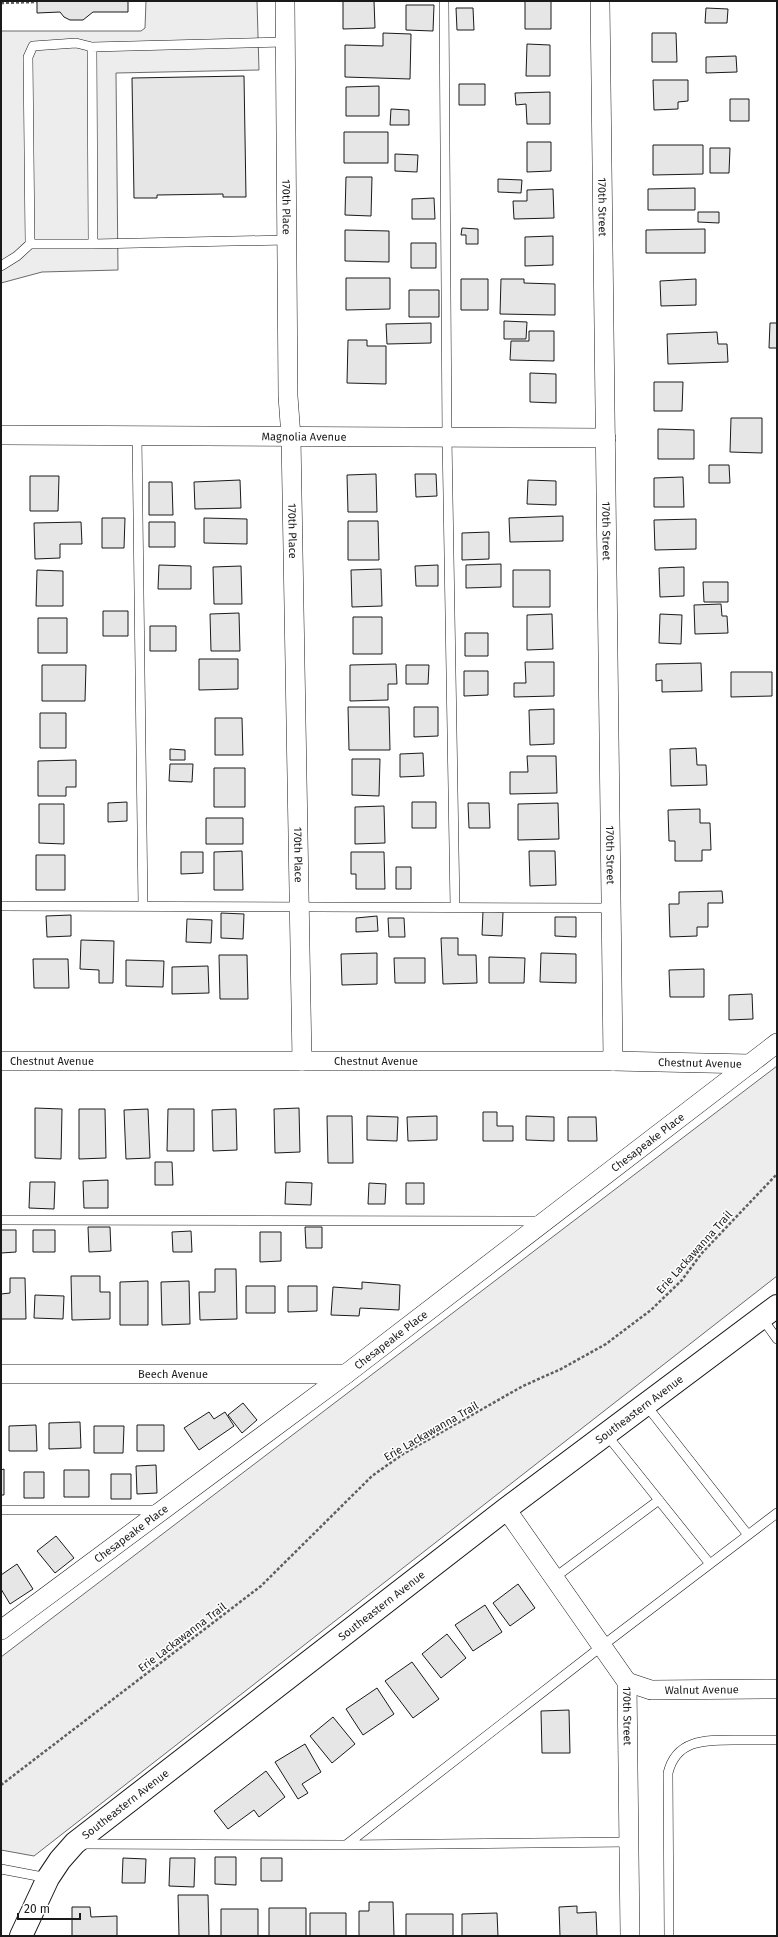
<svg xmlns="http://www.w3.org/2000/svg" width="778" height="1937" font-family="'Fira Sans',sans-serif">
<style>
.built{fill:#ededed;stroke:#6a6a6a}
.building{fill:#e6e6e6;stroke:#1a1a1a}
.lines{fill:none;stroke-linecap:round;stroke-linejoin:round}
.lane-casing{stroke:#1a1a1a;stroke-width:10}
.street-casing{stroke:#1a1a1a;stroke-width:20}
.secondary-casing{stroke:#1a1a1a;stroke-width:24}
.path{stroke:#5f5f5f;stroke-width:2.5;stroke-dasharray:3 2;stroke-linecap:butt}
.lane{stroke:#fff;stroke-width:9}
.street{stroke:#fff;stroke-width:19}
.secondary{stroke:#fff;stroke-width:22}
.labels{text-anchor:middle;stroke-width:3;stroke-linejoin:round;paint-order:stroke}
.street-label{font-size:11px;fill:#1a1a1a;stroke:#fff}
</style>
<rect width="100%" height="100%" fill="#fff"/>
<!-- built -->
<path class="built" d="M146,1H257L259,70L116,73L118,270L42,272L1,283V31H141L145,28Z
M777,1066V1276L34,1856L1,1850V1657Z"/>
<!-- building -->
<path class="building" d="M37,1H128V12H93L83,20H70L64,17L60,12L37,13Z
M343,1H374L375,28L343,29Z
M525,1H551V29H525Z
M406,5H434L433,31L406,30Z
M456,8H473L474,30H457Z
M706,8L728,9L727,23H705Z
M383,33L411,34L410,79L345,77V45L383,46Z
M652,33H676L677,62H652Z
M527,44L550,45V76H526Z
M736,56L737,72L706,73V57Z
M244,76L246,197H223V194L157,195V198H134L132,78Z
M653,80H688V101L678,102V109L654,110Z
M459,84H485V105H459Z
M379,86V116H346V87Z
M550,92V124H527L526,104L516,105L515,93Z
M730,99H749V121H730Z
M391,109L409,110V125H390Z
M344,132H388V163H344Z
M527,142H551V171L527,172Z
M653,145H703V174L653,175Z
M710,148H730L729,173H710Z
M395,154L418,155L417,172L395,171Z
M346,177H372L371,216L345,215Z
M498,179L522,180L521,193L498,192Z
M695,188V210H648V189Z
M553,189L554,218L514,219L513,201H527V190Z
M434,198L435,219H412V199Z
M698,212H719V223L698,222Z
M462,228L478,229V244H466V235H461Z
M705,229V253H646V230Z
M345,230L389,231V262L345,261Z
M553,236V265L525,266V237Z
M411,243H436V268H411Z
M346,278H390V309L346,310Z
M461,279H488V310H461Z
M501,279H524V283L555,284V315L500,314Z
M696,279V305L661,306L660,281Z
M409,290H439V317H409Z
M504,321L527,322L526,339H504Z
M431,323V343L387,344L386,324Z
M770,323H777V348H769Z
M529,331H554V361L510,360L511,341H529Z
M717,332L718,344H727L728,362L668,364L667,334Z
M348,340H367V346H386V384L347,383Z
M530,373L556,374V403L530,402Z
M654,382H683L682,411H654Z
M731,418H762V453L730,452Z
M658,429L694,430V459H658Z
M709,465H729L730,483H709Z
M376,474L377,512H348L347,475Z
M415,474H436L437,496L416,497Z
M30,476H59L58,511H30Z
M683,477L684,507H654V478Z
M240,480L241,508L195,509L194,482Z
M528,480L556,481V505L527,504Z
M149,482H172L173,515H149Z
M563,516V541L510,542L509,518Z
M102,518H125L124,548H102Z
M204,518L247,519V544L204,543Z
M696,519V549L655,550L654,520Z
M348,521H378L379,560H348Z
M81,522L82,544H60V558L35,559L34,523Z
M149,522H175V547H149Z
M489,532V559L462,560V533Z
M501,564V587L466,588V565Z
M159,565L191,566V589H158Z
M438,565V586H416L415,566Z
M241,566L242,604H214L213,567Z
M684,567V596L660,597L659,568Z
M381,569L382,606L352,607L351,570Z
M37,570L63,571V606H36Z
M513,570H550V607H513Z
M703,582H728V602H704Z
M721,604L722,616H727L728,633L695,634L694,605Z
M103,611H128V636H103Z
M239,613L240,651H211L210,614Z
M552,614L553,649L527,650V615Z
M660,614L682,615L681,644L659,643Z
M353,617H382V654H353Z
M38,618H67V653H38Z
M150,626H176V651H150Z
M465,633H488V656H465Z
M199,659H238V689L199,690Z
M525,662H554V696L514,697V683H526Z
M701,663L702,691L662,692V680L656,681V664Z
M396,664L397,684H388V700L350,701V665Z
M42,665H86L85,701H42Z
M406,665H429L428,684H406Z
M464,671H488V695L464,696Z
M731,672H772V696L731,697Z
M348,707H389L390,750H349Z
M414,707H438V736L414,737Z
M554,709V744L530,745L529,710Z
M40,713H66V748H40Z
M215,718H242L243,755H215Z
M696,748L697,765H706L707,785L671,786L670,749Z
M170,749L185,750V760H170Z
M423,753L424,776L400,777V754Z
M527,756H556L557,793L510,794V772H528Z
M352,759H380L379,796L352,795Z
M76,760V787H66V796H38V761Z
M170,764H193L192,782L169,781Z
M214,768H245V807H214Z
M127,802V821L108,822V803Z
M412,802H436V828H412Z
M468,803H489L490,828H469Z
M558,803L559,839L518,840V804Z
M39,804H64V844L39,843Z
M384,806L385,843L355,844V807Z
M700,809V823H710L711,850H702V861H675V841H669L668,810Z
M206,818H243V844H206Z
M242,851L243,890H214V852Z
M529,851H555L556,885L530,886Z
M181,852H203V873L181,874Z
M351,852H384L385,889H356V874H351Z
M36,855H65V890H36Z
M396,867H411V889H396Z
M722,891L723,903H708V927H697V936L670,937L669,904H679V892Z
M483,911L503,912L502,936L482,935Z
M221,913L244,914L243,939L221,938Z
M71,915V936L47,937L46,916Z
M377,916L378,931L356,932V918Z
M555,917H576V937L555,936Z
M388,918H404L405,937H389Z
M187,919L212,920L211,943L186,942Z
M441,938H458V955H476L477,983L443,984Z
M81,940L114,941L113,983H99V970L80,969Z
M377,953V984L342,985L341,954Z
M541,953L576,954V983L540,982Z
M219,955H247L248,999H220Z
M489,957L525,958L524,983H489Z
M394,958H425V983H395Z
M33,959H68L69,988H34Z
M126,960L164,961L163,987L126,986Z
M208,966L209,993L172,994V967Z
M704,969V997H670L669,970Z
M752,994L753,1019L729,1020V995Z
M35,1108L62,1109L61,1159L35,1158Z
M299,1108L300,1152L275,1153L274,1109Z
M79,1109H105L106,1158L79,1159Z
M148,1109L150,1158L126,1159L124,1110Z
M168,1109H194V1151H167Z
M236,1109L237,1150L213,1151L212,1110Z
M483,1112H497V1126H513V1141H483Z
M327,1116H352L353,1163H328Z
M367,1116L398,1117L397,1141L367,1140Z
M437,1116V1140L408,1141L407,1117Z
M526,1116L554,1117V1141L526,1140Z
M568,1117H596L597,1141H568Z
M155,1162H172L173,1185H155Z
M108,1180V1208H84L83,1181Z
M30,1182H55L54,1209L29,1208Z
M286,1182L312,1183L311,1205L285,1204Z
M369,1183L386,1184L385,1204H368Z
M406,1183H424V1204H406Z
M88,1227H110L111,1251L89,1252Z
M305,1227H322V1248H306Z
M1,1230H16V1252L1,1253Z
M33,1230H55V1252H33Z
M191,1231L192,1252H173L172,1232Z
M260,1232H281V1261L260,1262Z
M215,1269H236L237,1319L200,1320L199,1292H215Z
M71,1276H100V1292H110V1319L72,1320Z
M10,1278H25L26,1319H1V1294L10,1293Z
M148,1281V1325H120V1282Z
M189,1281L190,1324L162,1325L161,1282Z
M362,1282L400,1285L399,1310L360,1308L359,1316L331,1315L333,1287L362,1289Z
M246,1286H275V1313H246Z
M288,1286H317V1311L288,1312Z
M35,1295L64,1296L63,1319L34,1318Z
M243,1403L257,1420L242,1433L228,1415Z
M209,1412L214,1419L225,1412L234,1426L199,1450L184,1428Z
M80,1422L81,1448L49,1449V1423Z
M36,1425L37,1451H9V1426Z
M137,1425H164V1451H137Z
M94,1426H124L123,1453H94Z
M156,1465L157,1493L137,1494L136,1466Z
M4,1469V1495H1V1470Z
M64,1470H89V1497H64Z
M24,1472H44V1498H24Z
M111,1474H131V1499H111Z
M56,1536L74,1558L55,1573L37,1551Z
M17,1564L33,1589L10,1604L1,1589V1575Z
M518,1584L535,1608L510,1626L493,1603Z
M485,1605L502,1632L473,1651L455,1625Z
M447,1634L466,1658L441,1678L422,1654Z
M412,1662L439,1699L413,1718L385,1681Z
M377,1688L394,1714L363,1735L346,1709Z
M569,1710L570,1753H542L541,1711Z
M333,1717L355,1744L332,1763L310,1736Z
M305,1744L321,1772L302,1784L308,1793L298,1799L275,1762Z
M266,1771L285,1797L259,1817L254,1810L228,1829L214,1811Z
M215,1857H236V1885L215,1884Z
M123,1858L146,1859L145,1883H122Z
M170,1858H195L194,1887L169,1886Z
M261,1858H282V1881H261Z
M178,1895H208L209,1936H179Z
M369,1902H393L394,1936H359V1911H369Z
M577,1906V1913L596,1912L597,1936H560L559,1907Z
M72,1907H90L91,1917L117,1916V1936H72Z
M269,1908H306V1936H269Z
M221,1909H258V1936H221Z
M310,1913H346V1936H310Z
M497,1913L498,1936H462V1914Z
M406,1914H453V1936H406Z"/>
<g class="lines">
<defs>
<path id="lane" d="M444,1L447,437L455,907
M92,47L285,42
M30,244H93
M1,266L17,256L30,244L28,57L33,46L76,43L92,47L93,244L286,240
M137,436L143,906
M1,906L611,908
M1,1220L542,1221
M762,1318L777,1339
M646,1405L748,1535
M606,1434L710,1564
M1,1510H158
M554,1578L659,1500
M80,1844L346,1845L629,1842
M346,1845L602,1646L777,1513
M1,1869L48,1878
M669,1936L668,1773C676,1740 704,1740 733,1740C748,1740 762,1740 777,1740"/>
<g id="street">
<path id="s1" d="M285,1L288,396L291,437L302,1061"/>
<path id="s2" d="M600,1L613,1061"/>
<path id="s3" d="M1,435L606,438"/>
<path id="s4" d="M1,1061H613L750,1064"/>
<path id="s5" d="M1,1374H346"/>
<path id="s6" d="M506,1509L627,1682L630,1936"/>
<path id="s7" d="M1,1630L346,1374L777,1043"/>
<path id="s8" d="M627,1682L651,1690L777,1689"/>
</g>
<g id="secondary">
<path id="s9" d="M21,1936L48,1878L60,1860L75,1843L506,1509L777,1306"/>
</g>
</defs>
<!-- lane casing -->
<use href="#lane" class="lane-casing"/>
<!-- street casing -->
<use href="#street" class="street-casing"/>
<!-- secondary casing -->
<use href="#secondary" class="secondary-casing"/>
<!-- path -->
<path class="path" d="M1,3L37,2
M1,1785L261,1586L372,1476L403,1454L523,1386L561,1369L606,1344L651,1310L682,1280L701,1254L777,1174"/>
<!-- lane -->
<use href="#lane" class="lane"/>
<!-- street -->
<use href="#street" class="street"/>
<!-- secondary -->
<use href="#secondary" class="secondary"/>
</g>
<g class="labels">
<!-- street labels -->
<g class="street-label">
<text dy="4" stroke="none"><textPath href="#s1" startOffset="206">170th Place</textPath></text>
<text dy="4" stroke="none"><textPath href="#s2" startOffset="206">170th Street</textPath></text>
<text dy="4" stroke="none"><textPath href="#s3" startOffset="303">Magnolia Avenue</textPath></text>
<text dy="4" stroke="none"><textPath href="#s1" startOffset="530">170th Place</textPath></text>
<text dy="4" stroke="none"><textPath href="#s2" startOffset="530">170th Street</textPath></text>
<text dy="4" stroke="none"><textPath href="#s1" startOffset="854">170th Place</textPath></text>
<text dy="4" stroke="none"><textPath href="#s2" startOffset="854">170th Street</textPath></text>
<text dy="4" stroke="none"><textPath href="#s4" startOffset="51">Chestnut Avenue</textPath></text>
<text dy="4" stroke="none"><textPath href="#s4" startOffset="375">Chestnut Avenue</textPath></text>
<text dy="4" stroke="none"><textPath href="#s4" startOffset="699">Chestnut Avenue</textPath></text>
<text dy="4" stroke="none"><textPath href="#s7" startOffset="810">Chesapeake Place</textPath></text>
<text transform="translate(694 1252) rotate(-48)" y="4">Erie Lackawanna Trail</text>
<text dy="4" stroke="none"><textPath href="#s7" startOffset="486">Chesapeake Place</textPath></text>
<text dy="4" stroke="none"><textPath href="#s5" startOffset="172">Beech Avenue</textPath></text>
<text dy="4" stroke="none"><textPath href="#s9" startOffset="820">Southeastern Avenue</textPath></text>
<text transform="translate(431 1431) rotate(-30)" y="4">Erie Lackawanna Trail</text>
<text dy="4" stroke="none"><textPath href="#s7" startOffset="162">Chesapeake Place</textPath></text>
<text dy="4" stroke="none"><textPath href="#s9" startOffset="496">Southeastern Avenue</textPath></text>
<text transform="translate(182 1637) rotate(-37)" y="4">Erie Lackawanna Trail</text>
<text dy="4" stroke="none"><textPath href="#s8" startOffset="76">Walnut Avenue</textPath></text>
<text dy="4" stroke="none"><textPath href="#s6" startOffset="245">170th Street</textPath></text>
<text dy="4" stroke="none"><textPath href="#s9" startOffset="172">Southeastern Avenue</textPath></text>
</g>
</g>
<!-- border -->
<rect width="778" height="1937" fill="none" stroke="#1a1a1a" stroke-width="4"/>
<!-- scale -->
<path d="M18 1913v6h62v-6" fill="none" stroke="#1a1a1a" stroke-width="2"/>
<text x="24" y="1913" font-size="12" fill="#1a1a1a" stroke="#ffffff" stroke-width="3" paint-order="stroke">20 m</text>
</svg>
